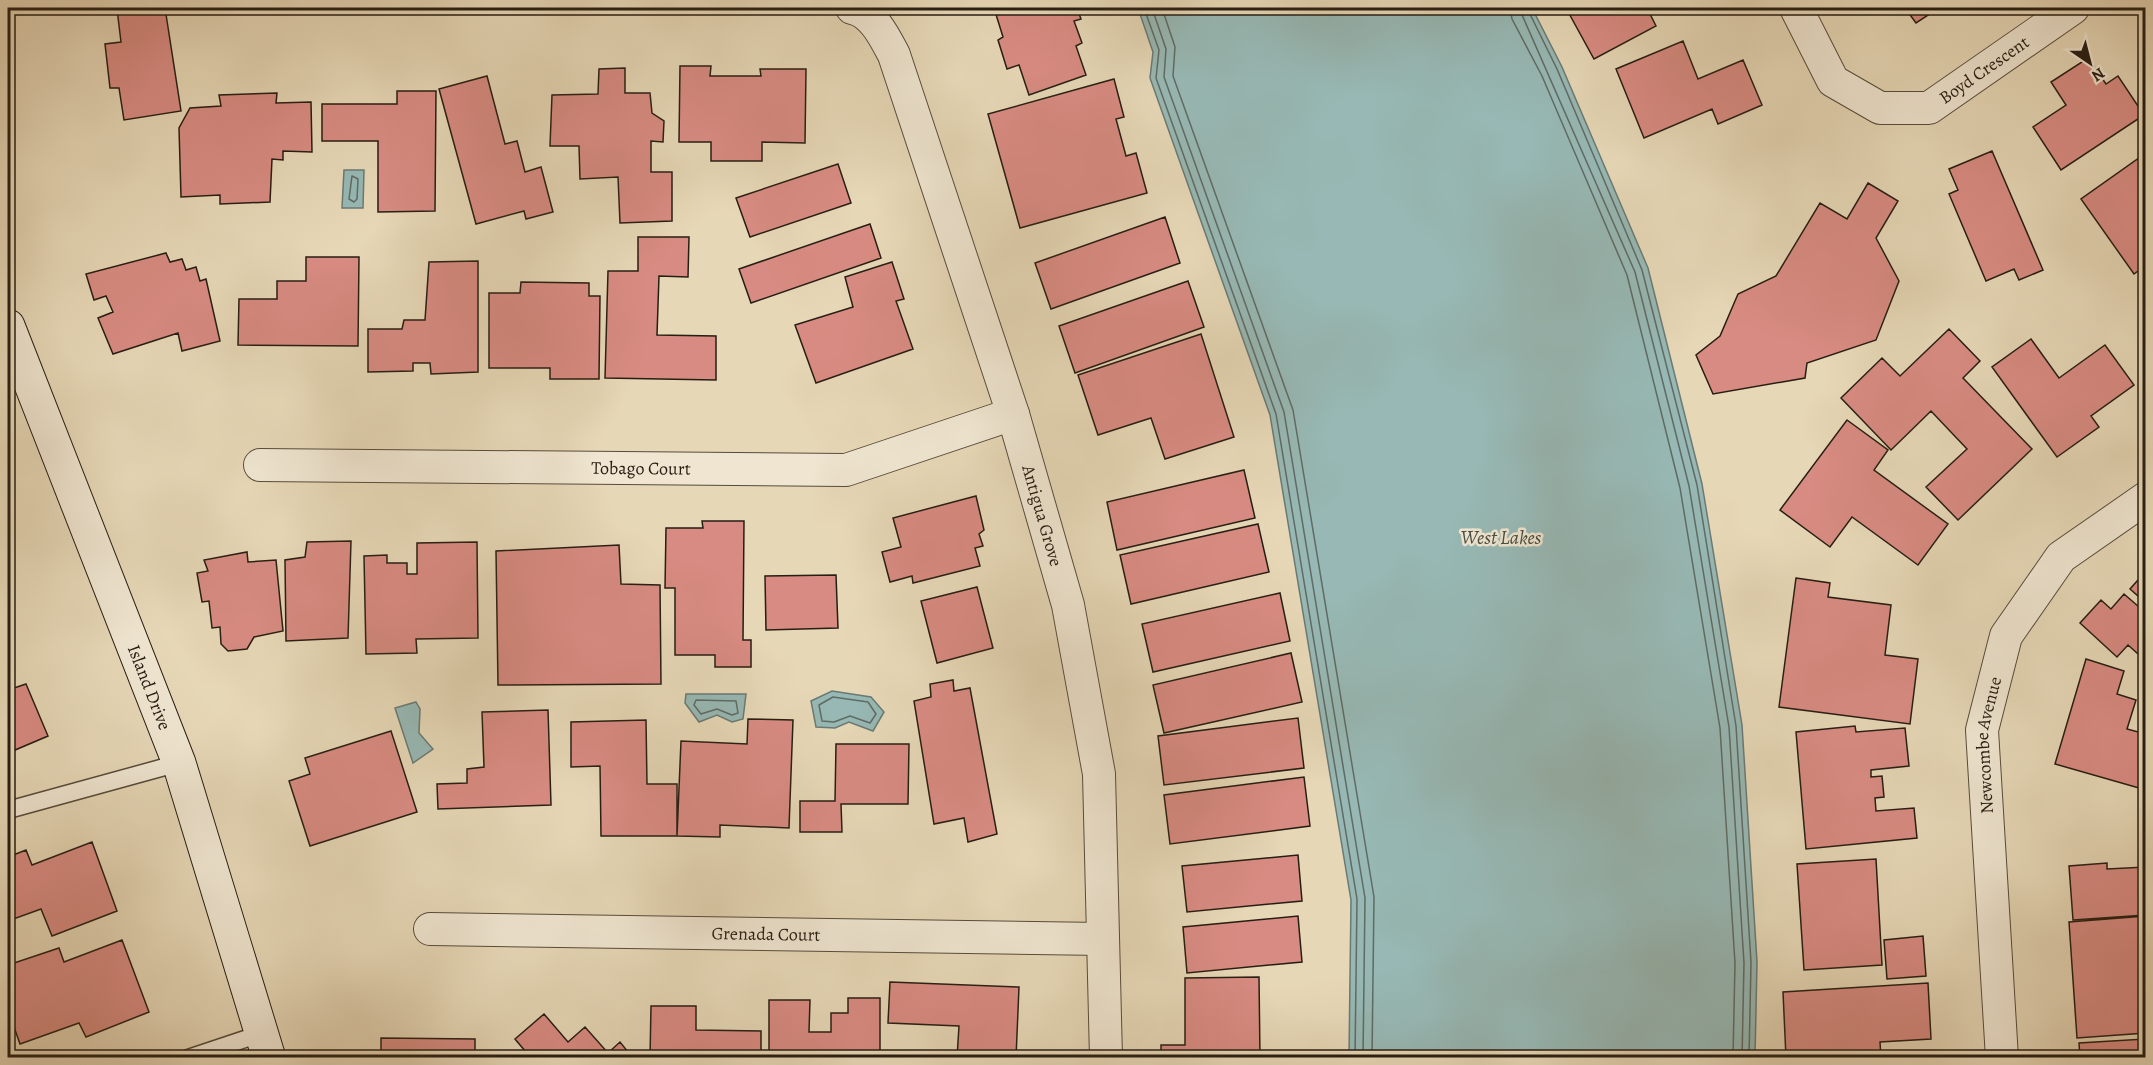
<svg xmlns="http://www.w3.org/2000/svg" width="2153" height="1065" font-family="Alegreya,serif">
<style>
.water{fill:#97b8b4;stroke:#6a7a74;stroke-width:1.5}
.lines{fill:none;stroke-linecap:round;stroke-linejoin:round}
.shore{stroke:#5f6b64;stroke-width:1.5}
.building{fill:#d88b82;stroke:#271e13;stroke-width:1.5}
.lane-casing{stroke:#574c3c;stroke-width:19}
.street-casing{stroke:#574c3c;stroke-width:34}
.secondary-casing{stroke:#271e13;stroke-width:35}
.lane{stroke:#efe5d0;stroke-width:16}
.street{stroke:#efe5d0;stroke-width:32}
.secondary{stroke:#efe5d0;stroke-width:33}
.labels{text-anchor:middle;stroke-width:5;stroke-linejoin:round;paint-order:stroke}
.street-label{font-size:18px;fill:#271e13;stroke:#efe5d0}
.water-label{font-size:20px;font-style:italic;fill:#494c43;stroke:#efe5d0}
</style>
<rect width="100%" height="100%" fill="#e6d7b6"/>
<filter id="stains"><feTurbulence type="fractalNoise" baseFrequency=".00333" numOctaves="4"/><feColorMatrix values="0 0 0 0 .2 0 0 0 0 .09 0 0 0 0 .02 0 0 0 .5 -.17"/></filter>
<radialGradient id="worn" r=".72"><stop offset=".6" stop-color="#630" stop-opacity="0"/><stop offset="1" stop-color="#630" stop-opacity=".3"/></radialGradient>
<!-- water -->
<path class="water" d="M1138,8H1532L1562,67L1648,268L1702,484L1742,725L1757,962L1755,1057H1349L1351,900L1270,415L1150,78L1153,52Z
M344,170H364L363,208H342Z
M832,691L871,697L884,712L873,731L849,722L835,728L816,727L811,701Z
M686,694H746L743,719L732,722L717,715L699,722L685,703Z
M416,702L420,709L419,733L433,749L413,763L395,708Z"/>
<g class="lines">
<!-- shore -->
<path class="shore" d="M1144,8L1159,50L1156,78L1276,414L1357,899L1355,1058
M1152,8L1166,49L1164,77L1284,412L1365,898L1363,1058
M1162,8L1175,47L1173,76L1293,410L1374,897L1372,1058
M1510,8L1512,19L1542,76L1627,275L1680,488L1720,728L1735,963L1733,1058
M1519,8L1635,272L1689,486L1729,727L1744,963L1742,1058
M1527,8L1557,69L1642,270L1697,485L1736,726L1751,962L1749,1058
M352,176L358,179L357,199L354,202L349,199Z
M833,697L868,702L876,714L870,723L850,716L834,722L822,721L819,705Z
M696,700L736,701L738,713L732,715L717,709L701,714L694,705Z"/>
</g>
<!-- building -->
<path class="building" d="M125,8H165L181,111L124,120L119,88H110L105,44L121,42L117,9Z
M994,8H1077L1081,19L1074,21L1082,43L1076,46L1086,75L1029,95L1019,65L1007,69L998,40L1003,37Z
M1566,8H1647L1656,26L1594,59Z
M1905,8H1939L1916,23Z
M1683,41L1698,79L1743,60L1762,105L1718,124L1712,109L1644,138L1616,69Z
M2088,58L2106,84L2118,76L2144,115L2061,170L2033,127L2066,105L2051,82Z
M680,66H711L710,76H761L760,69H806L805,143L762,142V161H711V142H679Z
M625,68V93H650L652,113L664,121L663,142L651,141V172H672V221L620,223L618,177L580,179L579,146H550L552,95L598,94L599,69Z
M487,76L505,144L517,141L525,172L541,167L553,212L526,219L524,211L476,224L439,89Z
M1114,79L1124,117L1116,119L1126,156L1136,153L1147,193L1020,228L988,114Z
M397,91H436L435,211L378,212V141H322V104H397Z
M277,93L276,103L311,102L312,152L283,151V160L272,159L270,202L220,204V195L181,197L179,128L190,108L221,106L219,95Z
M1992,151L2043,270L2019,280L2014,269L1986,281L1949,194L1958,190L1949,169Z
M2146,153V265L2134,274L2081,199Z
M838,164L851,203L750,237L736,198Z
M1868,183L1898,201L1876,238L1899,281L1876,340L1807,363L1805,378L1713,394L1696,355L1720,336L1738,294L1776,276L1820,203L1847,219Z
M1165,217L1180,263L1051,309L1035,263Z
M870,224L881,258L751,303L739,269Z
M638,237H689L688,277L659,276L657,335L716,336V380L605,378L608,271H638Z
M166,253L170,262L182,259L186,270L196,267L200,281L206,279L220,341L182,351L178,333L113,354L98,318L113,312L106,296L94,300L86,274Z
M306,257H359L358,346L238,345L239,299H277V281H306Z
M478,261V372L431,374L430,363H413V371L368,372V329H402L404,320H425L429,262Z
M892,262L904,299L896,301L913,349L816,383L795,325L853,307L845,277Z
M1188,281L1204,327L1075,373L1059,326Z
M521,282L589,283V296H600L599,379H550V368H489V293H520Z
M1949,329L1980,361L1963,378L2032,449L1958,520L1926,487L1967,449L1931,411L1891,450L1841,398L1882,358L1900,376Z
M1201,334L1234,437L1165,459L1151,418L1098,435L1078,375Z
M2031,339L2059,378L2105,345L2134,385L2091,416L2099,427L2057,457L1992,367Z
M1847,420L1888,450L1874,470L1948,524L1918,565L1852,517L1830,547L1780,510Z
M1244,470L1255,518L1117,550L1107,502Z
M976,496L984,530L979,534L983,546L975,548L980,566L913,583L912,576L890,582L882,552L901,547L893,518Z
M702,521H744L743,640H751V667H715V655H675V588H665L666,528H703Z
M1258,524L1269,572L1131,604L1120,555Z
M351,541L348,638L286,641L285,560L305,557L307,542Z
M477,542L478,638L416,639L417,653L366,654L364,556L387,555V563H407V574H417V543Z
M619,545L621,584L660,585L661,684L498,685L496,551Z
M247,552L248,562L276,560L283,631L254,637L247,649L228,651L221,644L220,627L212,628L209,601L202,602L197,573L208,571L204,560Z
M2146,571V603L2130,589Z
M836,575L838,628L766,630L765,576Z
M1796,578L1830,583L1828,597L1891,605L1885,655L1918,659L1910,724L1779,707Z
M977,587L993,648L937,663L921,601Z
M1280,593L1290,641L1153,672L1142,624Z
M2124,594L2146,613V661L2128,645L2117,657L2080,623L2101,600L2111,609Z
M1291,653L1302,702L1164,733L1153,685Z
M2086,659L2124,671L2117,694L2136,700L2127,729L2146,734V790L2055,764Z
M953,680L954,691L970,688L997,834L968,842L964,818L934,824L914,701L931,697L930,684Z
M26,684L48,736L8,753V690Z
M548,710L551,805L438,809L437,784L467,783V769L484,767L482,712Z
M1298,718L1304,768L1164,785L1158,736Z
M748,719L793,720L789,828L720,825V837L677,836L681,741L747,744Z
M646,720L647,784H677V836H601L600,766L571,767V722Z
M1855,726L1856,732L1905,728L1909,766L1871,770V777L1882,776L1884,797L1875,798L1876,811L1914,808L1917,838L1806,849L1796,732Z
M391,731L417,812L310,846L289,781L310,774L305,758Z
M836,744H909L908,804H841L842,832H800V801H835Z
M1304,777L1310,826L1170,844L1164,795Z
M92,842L117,911L52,936L41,909L8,921V857L26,850L32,865Z
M1298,855L1302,901L1187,912L1182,866Z
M1876,859L1882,965L1804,970L1797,864Z
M2107,863V869L2146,867V915L2073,920L2069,866Z
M1298,916L1302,962L1187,973L1183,927Z
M2146,916V1033L2077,1038L2069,922Z
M1923,936L1926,976L1887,979L1884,940Z
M122,940L149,1012L86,1037L79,1023L20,1044L8,1010V965L59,948L64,962Z
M1259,977L1260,1058H1161V1045H1185V978Z
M890,982L1019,987L1016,1058H957L959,1026L888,1023Z
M1928,983L1931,1039L1880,1042L1881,1058H1786L1783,992Z
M848,998H880V1058H769V1000H810L809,1032H831V1013H848Z
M651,1006H696V1030L761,1031V1058H650Z
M544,1014L568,1042L585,1027L608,1053L620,1042L633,1058H531L515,1039Z
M381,1038L475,1039V1058H381Z
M2145,1039L2146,1058H2080L2079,1043Z"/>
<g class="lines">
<defs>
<path id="lane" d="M8,810L179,763
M188,1058L263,1033"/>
<g id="street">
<path id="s1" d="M852,8C873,12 885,38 894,55L1013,414L1068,605L1099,774L1106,1058"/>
<path id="s2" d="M1796,8L1833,81L1880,108H1929L2073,8"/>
<path id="s3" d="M260,465L846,470L1013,414"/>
<path id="s4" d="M430,929L1103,939"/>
<path id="s5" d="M2002,1058L1982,730L2006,636L2061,557L2146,498"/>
</g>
<g id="secondary">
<path id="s6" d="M8,326L179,763L269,1058"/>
</g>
</defs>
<!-- lane casing -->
<use href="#lane" class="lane-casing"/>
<!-- street casing -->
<use href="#street" class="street-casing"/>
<!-- secondary casing -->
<use href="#secondary" class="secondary-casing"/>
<!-- lane -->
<use href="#lane" class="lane"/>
<!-- street -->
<use href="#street" class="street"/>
<!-- secondary -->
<use href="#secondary" class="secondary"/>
</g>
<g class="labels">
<!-- street labels -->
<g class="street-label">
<text dy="6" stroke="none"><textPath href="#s2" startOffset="252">Boyd Crescent</textPath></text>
<text dy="6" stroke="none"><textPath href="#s3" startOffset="381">Tobago Court</textPath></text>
<text dy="6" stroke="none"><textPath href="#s1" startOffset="549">Antigua Grove</textPath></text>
<text dy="6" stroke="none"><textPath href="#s6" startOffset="388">Island Drive</textPath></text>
<text dy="6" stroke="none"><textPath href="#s5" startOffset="314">Newcombe Avenue</textPath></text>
<text dy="6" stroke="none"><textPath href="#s4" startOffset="336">Grenada Court</textPath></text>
</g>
<!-- water labels -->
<g class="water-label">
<text x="1501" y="544">West Lakes</text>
</g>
</g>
<!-- margin -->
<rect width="2153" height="1065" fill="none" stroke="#e6d7b6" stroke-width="30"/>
<rect x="9" y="9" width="2135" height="1047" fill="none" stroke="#271e13" stroke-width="3"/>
<rect x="15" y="15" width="2123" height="1035" fill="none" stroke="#271e13" stroke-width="1.5"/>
<!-- north arrow -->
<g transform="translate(2090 63) rotate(145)" stroke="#efe5d0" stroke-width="4.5" paint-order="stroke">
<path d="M0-4.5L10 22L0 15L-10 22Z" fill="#271e13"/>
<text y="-9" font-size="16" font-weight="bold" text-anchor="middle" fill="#271e13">N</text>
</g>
<rect width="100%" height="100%" filter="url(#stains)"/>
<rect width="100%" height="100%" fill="url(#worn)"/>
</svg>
